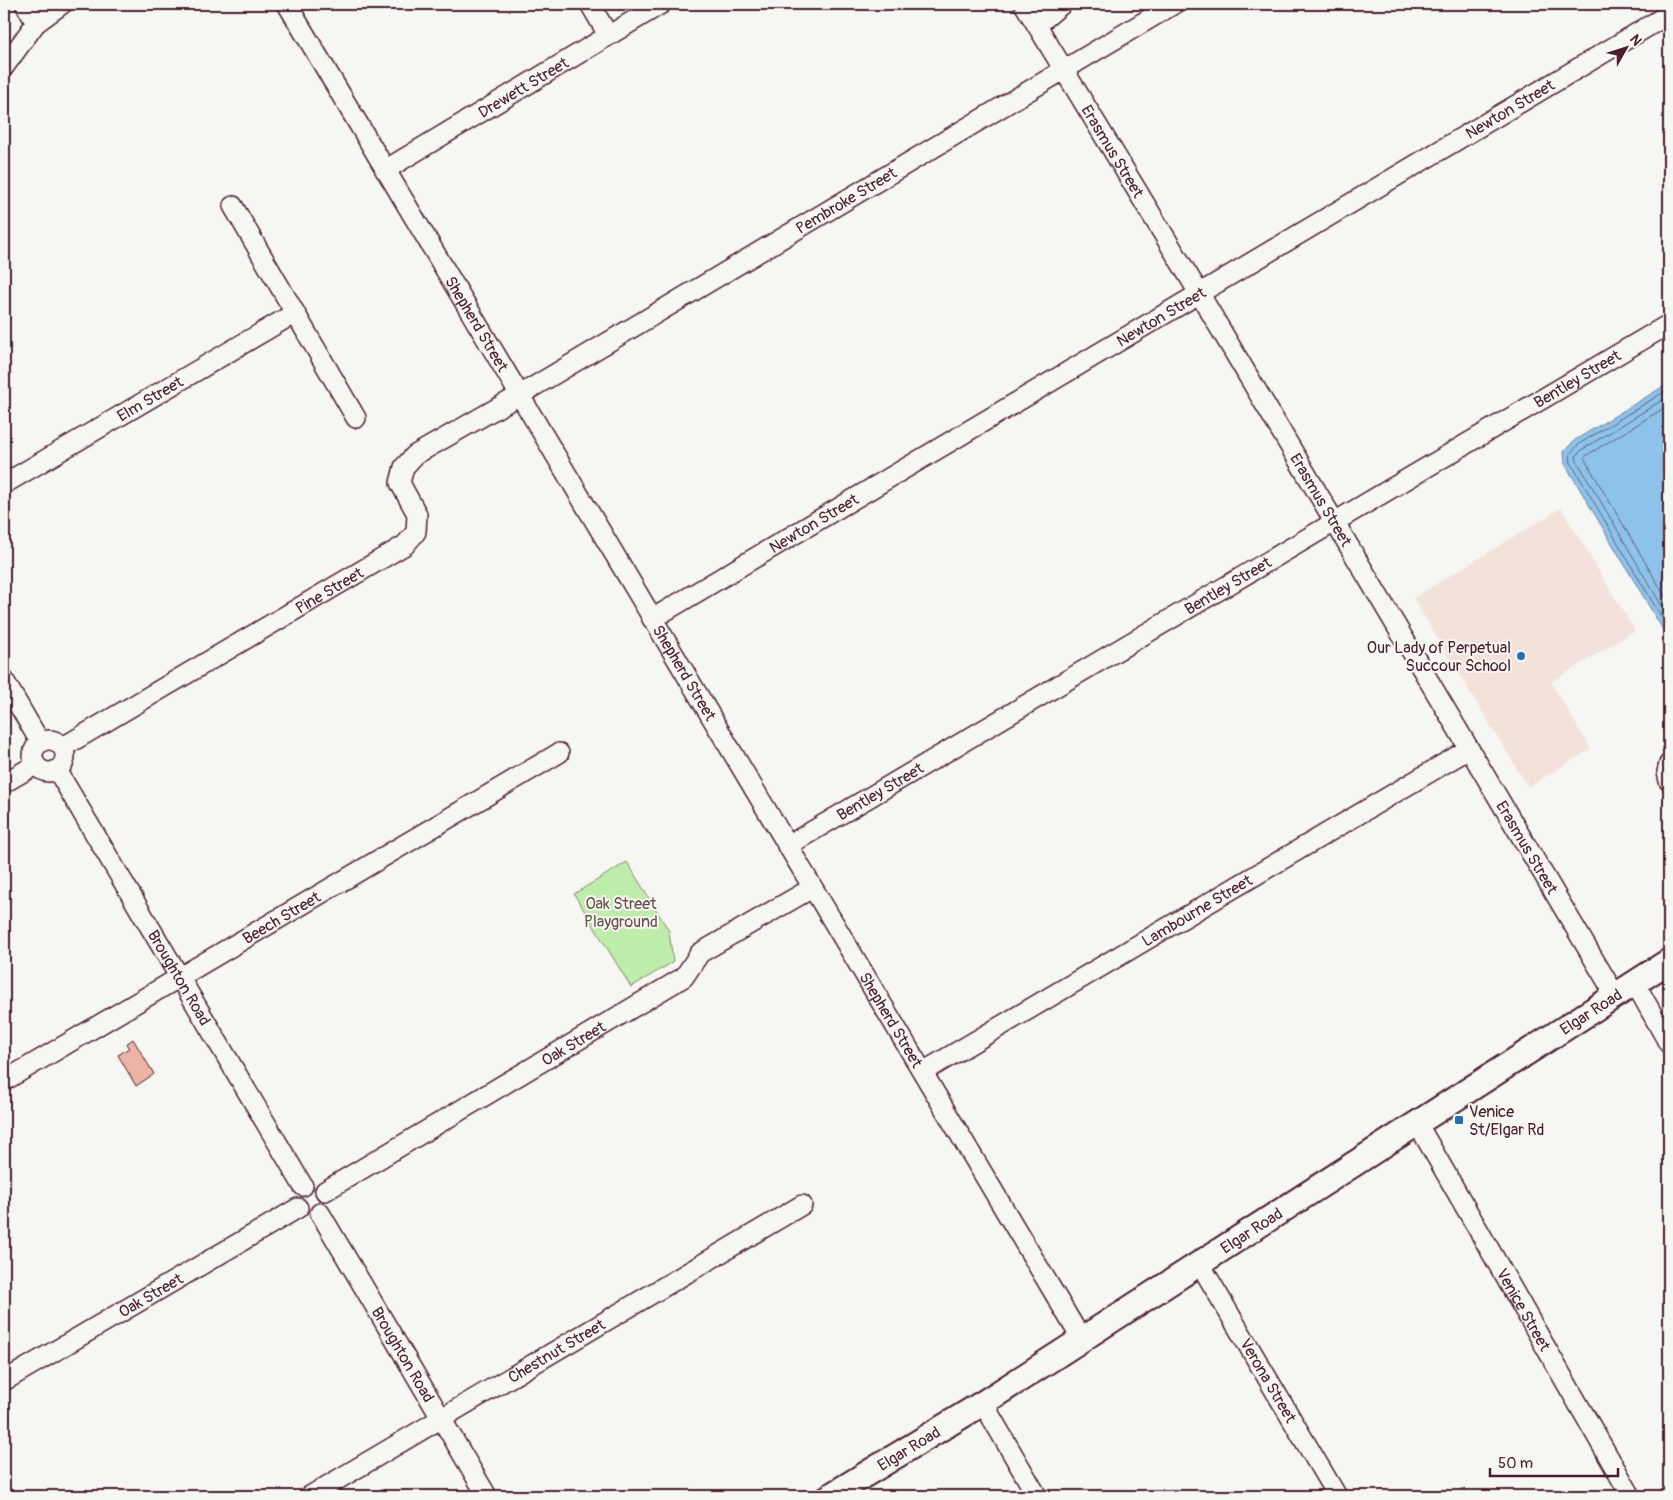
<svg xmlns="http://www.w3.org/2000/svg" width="1673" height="1500" font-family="Pangolin,sans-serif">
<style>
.built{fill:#f3e2db}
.green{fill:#bfedab;stroke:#84866b}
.water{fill:#8dc2eb;stroke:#72819e}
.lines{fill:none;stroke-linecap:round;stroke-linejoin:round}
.shore{stroke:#656078;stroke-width:1}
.building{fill:#edb4a6;stroke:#4a1f2b}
.minor-casing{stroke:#4a1f2b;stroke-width:22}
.major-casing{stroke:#4a1f2b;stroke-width:28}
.minor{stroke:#f6f6f2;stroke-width:19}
.major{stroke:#f6f6f2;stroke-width:24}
.poi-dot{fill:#1f6fb2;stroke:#f6f6f2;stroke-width:2}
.labels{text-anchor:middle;stroke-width:4;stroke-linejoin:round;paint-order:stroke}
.street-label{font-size:16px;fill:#4a1f2b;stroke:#f6f6f2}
.poi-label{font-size:16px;fill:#4a1f2b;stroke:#f6f6f2;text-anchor:end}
.park-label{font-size:16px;fill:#67524b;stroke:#f6f6f2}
</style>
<rect width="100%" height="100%" fill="#f6f6f2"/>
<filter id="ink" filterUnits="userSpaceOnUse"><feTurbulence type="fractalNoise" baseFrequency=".02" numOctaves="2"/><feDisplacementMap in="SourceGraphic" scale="10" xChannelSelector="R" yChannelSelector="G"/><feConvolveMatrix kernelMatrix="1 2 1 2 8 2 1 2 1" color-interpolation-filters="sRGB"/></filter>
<g filter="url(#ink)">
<!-- built -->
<path class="built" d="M1561,508L1635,631L1551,682L1591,749L1528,787L1413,598Z"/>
<!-- green -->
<path class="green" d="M627,862L669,931L673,962L631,987L574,894Z"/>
<!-- water -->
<path class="water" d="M1669,383V640L1565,464L1564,451L1575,440Z"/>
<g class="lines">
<!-- shore -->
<path class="shore" d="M1669,389L1579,444L1570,454L1571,463L1669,630
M1669,396L1583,449L1576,456L1577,461L1669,618
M1669,405L1587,455L1584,458L1669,603"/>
</g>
<!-- building -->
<path class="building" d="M133,1039L154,1074L136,1086L118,1055L129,1048L126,1044Z"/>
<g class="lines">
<defs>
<g id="minor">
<path d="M25,4L36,23"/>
<path id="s1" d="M287,4L1082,1340"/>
<path d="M590,4L608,35"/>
<path id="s2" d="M1024,4L1199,293L1615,995"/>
<path d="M1037,25L1062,4"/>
<path d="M4,67L36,23L62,4"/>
<path id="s3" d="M385,170L661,4"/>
<path d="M233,206L356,418"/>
<path id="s4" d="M4,484L295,313"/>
<path id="s5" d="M652,619L1669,14"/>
<path d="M4,680L40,742"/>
<circle cx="49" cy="756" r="16"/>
<path id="s6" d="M63,747L405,545L416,532L417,514L400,483L404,467L415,455L518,396L1174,4"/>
<path d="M1669,764L1667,772L1669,781"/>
<path id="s7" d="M57,770L303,1186"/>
<path d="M4,783L35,765"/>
<path id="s8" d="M787,846L1669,324"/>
<path d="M1635,983L1669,1044"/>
<path id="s9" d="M923,1072L1469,749"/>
<path id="s10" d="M4,1081L559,753"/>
<path id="s11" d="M1417,1123L1631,1496"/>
<path id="s12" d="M325,1191L684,977L700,953L812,888"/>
<path id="s13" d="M320,1213L487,1496"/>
<path id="s14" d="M1200,1264L1337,1496"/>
<path id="s15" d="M4,1381L298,1208"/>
<path d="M983,1403L1037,1496"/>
<path id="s16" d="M310,1496L802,1205"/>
</g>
<g id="major">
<path id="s17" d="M830,1496L983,1403L1669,961"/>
</g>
</defs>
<!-- minor casing -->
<use href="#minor" class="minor-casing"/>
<!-- major casing -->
<use href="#major" class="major-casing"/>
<!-- minor -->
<use href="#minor" class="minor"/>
<!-- major -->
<use href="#major" class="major"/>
</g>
</g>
<!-- markers -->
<g class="poi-dot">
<circle cx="1521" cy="656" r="5"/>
<rect x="1454" y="1115" width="10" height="10" rx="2.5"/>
</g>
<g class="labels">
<!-- street labels -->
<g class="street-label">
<text dy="6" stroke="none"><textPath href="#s3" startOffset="161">Drewett Street</textPath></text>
<text dy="6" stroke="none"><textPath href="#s5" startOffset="998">Newton Street</textPath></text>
<text dy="6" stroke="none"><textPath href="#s2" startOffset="172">Erasmus Street</textPath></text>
<text dy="6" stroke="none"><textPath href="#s6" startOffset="1001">Pembroke Street</textPath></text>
<text dy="6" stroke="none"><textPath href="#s5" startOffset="592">Newton Street</textPath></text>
<text dy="6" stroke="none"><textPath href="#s1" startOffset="372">Shepherd Street</textPath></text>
<text dy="6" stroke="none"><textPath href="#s8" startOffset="918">Bentley Street</textPath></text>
<text dy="6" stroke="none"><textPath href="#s4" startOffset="169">Elm Street</textPath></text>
<text dy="6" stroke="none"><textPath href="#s2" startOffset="578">Erasmus Street</textPath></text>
<text dy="6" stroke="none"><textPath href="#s5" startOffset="188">Newton Street</textPath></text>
<text dy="6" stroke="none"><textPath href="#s8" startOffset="512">Bentley Street</textPath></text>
<text dy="6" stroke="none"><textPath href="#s6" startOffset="309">Pine Street</textPath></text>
<text dy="6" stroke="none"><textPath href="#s1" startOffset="778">Shepherd Street</textPath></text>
<text dy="6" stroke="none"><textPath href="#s8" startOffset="108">Bentley Street</textPath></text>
<text dy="6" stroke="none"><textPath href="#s2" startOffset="982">Erasmus Street</textPath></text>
<text dy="6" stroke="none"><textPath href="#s9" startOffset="318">Lambourne Street</textPath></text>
<text dy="6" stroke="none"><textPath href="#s10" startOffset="322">Beech Street</textPath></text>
<text dy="6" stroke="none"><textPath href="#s7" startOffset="241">Broughton Road</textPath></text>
<text dy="6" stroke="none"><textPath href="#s17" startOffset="902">Elgar Road</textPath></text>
<text dy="6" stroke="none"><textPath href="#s1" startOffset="1182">Shepherd Street</textPath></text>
<text dy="6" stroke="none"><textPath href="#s12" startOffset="289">Oak Street</textPath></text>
<text dy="6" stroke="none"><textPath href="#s17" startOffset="498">Elgar Road</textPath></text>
<text dy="6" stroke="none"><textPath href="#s15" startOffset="170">Oak Street</textPath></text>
<text dy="6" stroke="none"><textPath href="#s11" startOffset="215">Venice Street</textPath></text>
<text dy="6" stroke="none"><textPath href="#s16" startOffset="286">Chestnut Street</textPath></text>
<text dy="6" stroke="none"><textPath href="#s13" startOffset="164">Broughton Road</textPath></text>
<text dy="6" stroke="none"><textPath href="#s14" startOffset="135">Verona Street</textPath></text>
<text dy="6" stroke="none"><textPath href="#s17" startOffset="92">Elgar Road</textPath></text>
</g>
<!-- poi labels -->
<g class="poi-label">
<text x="1511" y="653">Our Lady of Perpetual<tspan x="1511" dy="18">Succour School</tspan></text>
<text x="1469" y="1117" text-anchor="start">Venice<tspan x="1469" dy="18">St/Elgar Rd</tspan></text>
</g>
<!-- park labels -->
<g class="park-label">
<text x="621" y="909">Oak Street<tspan x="621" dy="18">Playground</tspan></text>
</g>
</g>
<!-- margin -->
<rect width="1673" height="1500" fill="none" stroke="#f6f6f2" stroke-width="20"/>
<rect x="10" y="10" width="1653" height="1480" fill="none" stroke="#4a1f2b" stroke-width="2" filter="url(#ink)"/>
<!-- north arrow -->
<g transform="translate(1626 48) rotate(51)" stroke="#f6f6f2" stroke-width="4" paint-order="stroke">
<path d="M0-4L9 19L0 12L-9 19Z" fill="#4a1f2b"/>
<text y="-8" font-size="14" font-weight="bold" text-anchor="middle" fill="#4a1f2b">N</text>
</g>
<!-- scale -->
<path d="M1490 1468v8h128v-8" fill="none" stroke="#4a1f2b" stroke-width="2.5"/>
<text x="1498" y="1468" font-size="15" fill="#4a1f2b" stroke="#f6f6f2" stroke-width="4" paint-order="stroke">50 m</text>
</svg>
